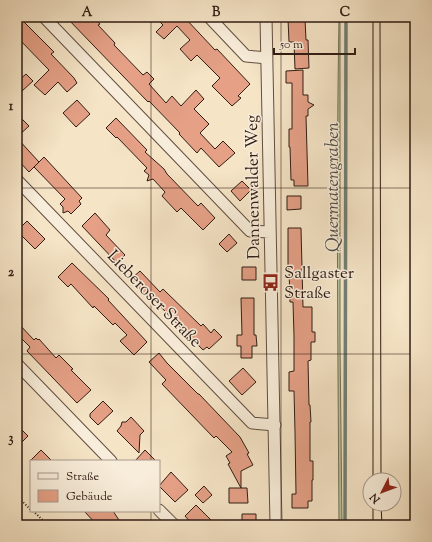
<svg xmlns="http://www.w3.org/2000/svg" width="432" height="542" font-family="'Sorts Mill Goudy',serif">
<style>
.green{fill:#b6c599;stroke:#737056}
.lines{fill:none;stroke-linecap:round;stroke-linejoin:round}
.stream{stroke:#717e73;stroke-width:3.5}
.building{fill:#e5a086;stroke:#301c14}
.street-casing{stroke:#614e40;stroke-width:13}
.path{stroke:#301c14;stroke-width:2;stroke-dasharray:1 2;stroke-linecap:butt}
.street{stroke:#f8edda;stroke-width:11}
.tram{stroke:#301c14;stroke-width:1}
.grid{fill:none;stroke:#301c14;stroke-width:1;stroke-opacity:0.55}
.labels{text-anchor:middle;stroke-width:3;stroke-linejoin:round;paint-order:stroke}
.street-label{font-size:17px;fill:#301c14;stroke:#f8edda}
.poi-label{font-size:17px;fill:#301c14;stroke:#f8edda;text-anchor:start}
.water-label{font-size:18px;font-style:italic;fill:#504d44;stroke:#f8edda}
.neatline{fill:none;stroke:#301c14;stroke-width:1.5}
.grid-label{font-size:13px;text-anchor:middle;font-weight:bold;fill:#301c14}
</style>
<rect width="100%" height="100%" fill="#f5e4c6"/>
<filter id="stains"><feTurbulence type="fractalNoise" baseFrequency=".005" numOctaves="4"/><feColorMatrix values="0 0 0 0 .2 0 0 0 0 .09 0 0 0 0 .02 0 0 0 .5 -.17"/></filter>
<radialGradient id="worn" r=".72"><stop offset=".6" stop-color="#630" stop-opacity="0"/><stop offset="1" stop-color="#630" stop-opacity=".3"/></radialGradient>
<!-- green -->
<path class="green" d="M339,17H340V344L342,525H339C338,356 336,186 339,17Z"/>
<g class="lines">
<!-- stream -->
<path class="stream" d="M345,525L346,17"/>
</g>
<!-- building -->
<path class="building" d="M17,17H19L54,52L51,54L74,78L77,83L67,92L58,82L45,95L34,85L49,70L17,37Z
M66,17H94L100,24L98,25L115,43L114,45L143,75L147,72L154,79L149,84L166,103L172,96L181,106L196,90L204,99L194,109L209,124L200,133L215,149L223,141L235,153L219,167L201,148L197,153L179,134L180,133L149,101L148,102Z
M163,17H186L185,18L215,50L217,49L250,84L238,96L241,98L232,106L212,86L220,78L197,55L191,61L180,49L190,40L177,26L164,39L156,32L163,25L159,21Z
M288,19H305L306,40H308L309,68L295,69L294,42H289Z
M303,70V95H308V102L314,105L308,109V116H306L308,186H294V180H291L290,147H289V129H292V83H286V71Z
M26,74L33,81L22,91L17,86V82Z
M77,100L90,114L76,127L63,113Z
M17,114L29,126L17,137Z
M116,118L147,150L145,152L164,169L167,174L198,206L201,203L215,218L203,230L181,208L177,212L162,196L165,192L153,179L147,181L149,175L144,171L147,168L117,137L116,138L106,128Z
M17,138L39,162L29,172L17,159Z
M44,157L82,198L79,201L81,204L71,214L68,211L63,213V207L60,204L65,199L34,167Z
M242,181L251,190L240,201L231,191Z
M287,196H301V209L287,210Z
M95,213L110,230L106,235L125,255L117,263L82,226Z
M27,221L45,239L35,249L17,231Z
M288,228H301L303,307H312V332H315V342H311V360L308,361L309,405H310L311,422H310V461H313V480H312V501H308V508H292V494H296L295,432L294,391H289V372L294,371V336L293,302H290L289,269H288Z
M229,234L237,243L227,252L219,244Z
M72,263L109,299L108,300L147,342L134,355L120,341L127,335L115,323L113,325L94,306L93,308L71,284L68,287L58,277Z
M242,267H256V280H242Z
M140,271L160,292L163,289L201,326L203,324L211,333L214,329L222,337L209,349L207,347L203,350L150,296L148,298L131,279Z
M241,298H254V335H256L257,346H252V358H241V346H237V335H242Z
M17,322L34,340L36,338L38,340L39,339L56,358L59,355L73,369L71,370L91,390L77,403L27,351L30,347L17,334Z
M159,353L167,363L198,394H199L240,437L249,453L247,454L253,465L241,471V488H247L248,503H229V488H241L228,464L230,463L226,456L232,452L216,436L214,438L162,384L166,380L149,362Z
M243,368L256,382L242,395L229,381Z
M103,401L113,411L98,425L90,417V414Z
M131,417L144,431L140,435L139,453L117,431L121,426L122,422H126Z
M17,425L28,436L17,447Z
M41,450L52,461H30Z
M145,450L156,461H135Z
M171,472L188,490L175,502L159,486Z
M204,486L212,495L203,503L195,495Z
M196,505L216,525H193L185,516Z
M84,511H113L119,520L115,525H97Z
M242,514H256V525H242Z"/>
<g class="lines">
<defs>
<path id="street" d="M44,17L250,231L270,232
M209,17L246,56L267,58
M266,17L276,525
M17,180L252,423L275,425
M17,364L111,461
M159,510L174,525"/>
</defs>
<!-- street casing -->
<use href="#street" class="street-casing"/>
<!-- path -->
<path class="path" d="M17,496L31,510
M33,511L48,525"/>
<!-- street -->
<use href="#street" class="street"/>
<!-- tram -->
<path class="tram" d="M380,17L381,480
M373,480V17
M373,504V525
M381,504L382,525"/>
</g>
<!-- grid -->
<path class="grid" d="M151,17V461M281,17V525M17,188H415M17,354H415M151,511V525"/>
<!-- icons -->
<defs>
<symbol id="bus-bare" viewBox="-9 -9 18 18"><path d="M-5-6H5V4H4V6H2V4H-2V6H-4V4H-5ZM-3.5-4V0h7V-4ZM-3.5 1.2v1.5H-2V1.2ZM2 1.2v1.5H3.5V1.2Z" fill="#8f2418" stroke="#f8edda" stroke-width="2.5" paint-order="stroke"/></symbol>
</defs>
<g fill-rule="evenodd">
<use href="#bus-bare" x="258" y="270" width="25" height="25"/>
</g>
<g class="labels">
<!-- street labels -->
<g class="street-label">
<text transform="translate(252 187) rotate(-91)" y="6">Dannenwalder Weg</text>
<text transform="translate(155 298) rotate(46)" y="6">Lieberoser Straße</text>
</g>
<!-- poi labels -->
<g class="poi-label">
<text x="284" y="278">Sallgaster<tspan x="284" dy="20">Straße</tspan></text>
</g>
<!-- water labels -->
<g class="water-label">
<text transform="translate(332 187) rotate(-90)" y="6">Quermatengraben</text>
</g>
</g>
<!-- margin -->
<rect width="432" height="542" fill="none" stroke="#f5e4c6" stroke-width="44"/>
<!-- legend -->
<rect x="30" y="460" width="130" height="52" fill="#f8edda" stroke="#a8998b"/>
<rect x="38" y="473" width="20" height="6" fill="#f8edda" stroke="#a8998b"/>
<text x="66" y="480" font-size="12" fill="#301c14">Straße</text>
<rect x="38" y="490" width="20" height="12" fill="#e5a086" stroke="#a8998b"/>
<text x="66" y="500" font-size="12" fill="#301c14">Gebäude</text>
<!-- north arrow -->
<g transform="translate(382 492) rotate(228)"><circle r="19" fill="#f8edda" stroke="#a8998b"/>
<path d="M0-3L7 15L0 10L-7 15Z" fill="#8f2418"/>
<text y="-6" font-size="11" font-weight="bold" text-anchor="middle" fill="#301c14">N</text>
</g>
<!-- scale -->
<path d="M274 48v6h81v-6" fill="none" stroke="#301c14" stroke-width="2"/>
<text x="280" y="48" font-size="12" fill="#301c14" stroke="#f8edda" stroke-width="3" paint-order="stroke">50 m</text>
<rect x="22" y="22" width="388" height="498" class="neatline"/>
<g class="grid-label">
<text x="87" y="16">A</text>
<text x="216" y="16">B</text>
<text x="345" y="16">C</text>
<text x="11" y="110">1</text>
<text x="11" y="276">2</text>
<text x="11" y="442">3</text>
</g>
<rect width="100%" height="100%" filter="url(#stains)"/>
<rect width="100%" height="100%" fill="url(#worn)"/>
</svg>
